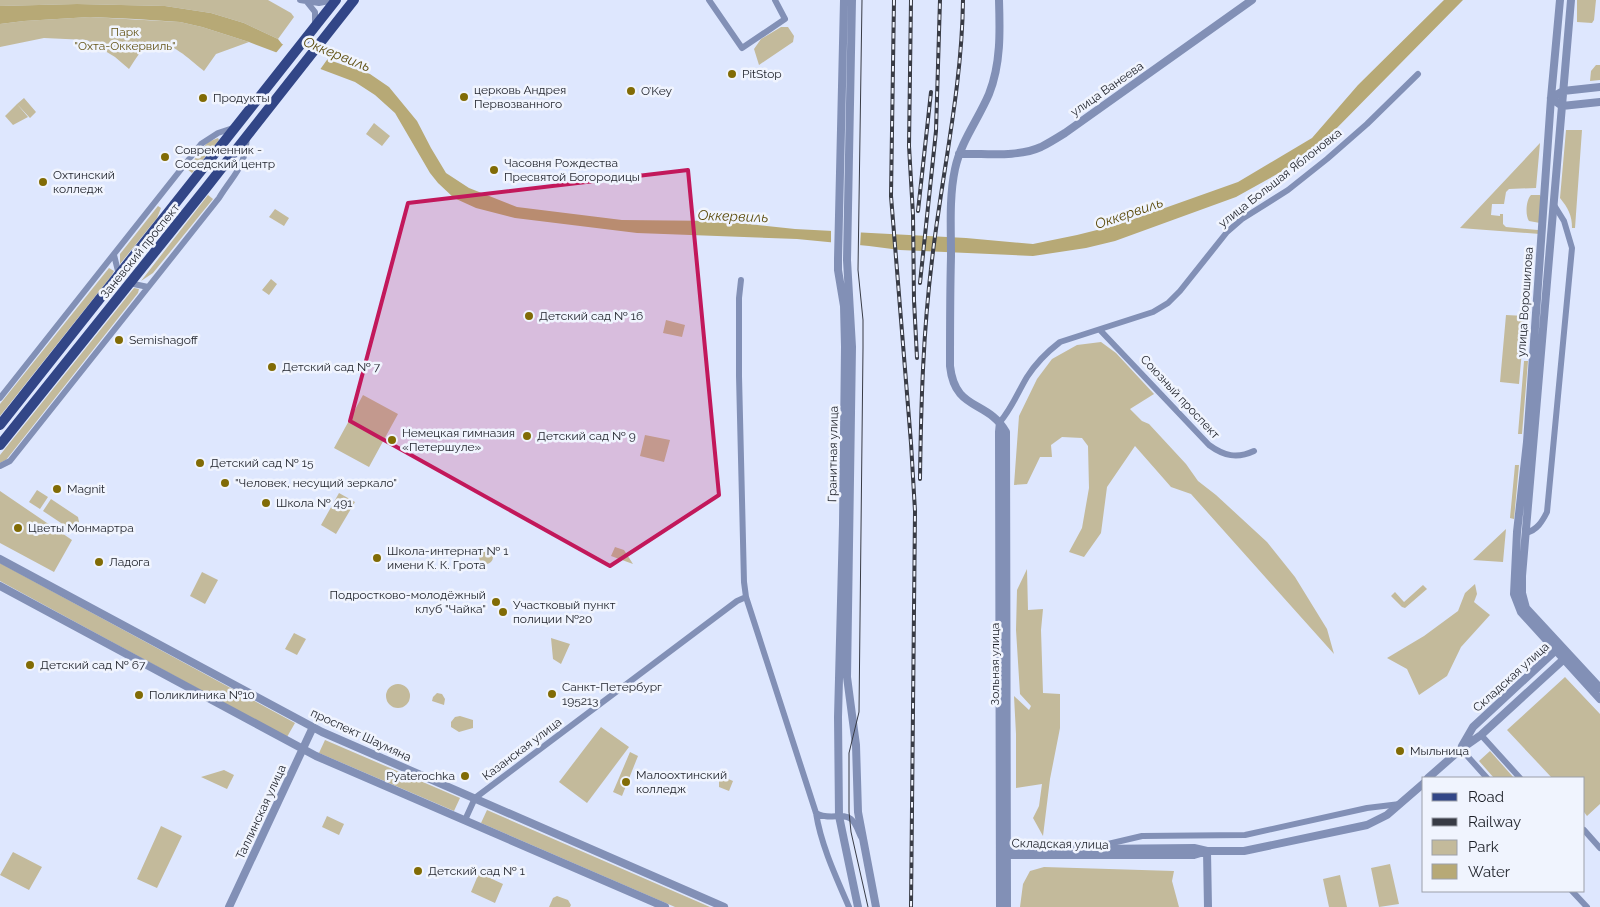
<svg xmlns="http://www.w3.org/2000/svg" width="1600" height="907" font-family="Raleway,sans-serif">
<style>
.green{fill:#c3ba9b}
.water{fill:#b7a976}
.pier{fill:#dee7fe}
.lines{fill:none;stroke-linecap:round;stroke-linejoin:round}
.minor{stroke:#8290b6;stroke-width:6}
.tertiary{stroke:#8290b6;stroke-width:8}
.primary{stroke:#324687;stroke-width:10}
.tram{stroke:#383b45;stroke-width:1}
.rail-casing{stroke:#383b45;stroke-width:4}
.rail{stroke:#f0f4fe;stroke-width:2;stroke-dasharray:5.5;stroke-linecap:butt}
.marked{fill:#c2185b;fill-opacity:0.2;stroke:#c2185b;stroke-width:4;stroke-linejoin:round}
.poi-dot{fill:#816b05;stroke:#f0f4fe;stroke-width:2}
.labels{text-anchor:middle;stroke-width:5;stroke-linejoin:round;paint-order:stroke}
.park-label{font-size:12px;fill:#66561a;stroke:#f0f4fe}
.poi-label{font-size:12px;fill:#1e2129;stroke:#f0f4fe;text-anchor:start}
.street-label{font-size:12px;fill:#1e2129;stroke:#f0f4fe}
.water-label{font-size:14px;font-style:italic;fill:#5b4b0b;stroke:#f0f4fe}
</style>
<rect width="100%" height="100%" fill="#dee7fe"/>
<!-- green -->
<path class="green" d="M0,0H268L291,13L294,17L278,39L244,23L211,13L165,6L77,4L0,6Z
M1577,0H1596L1594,20L1592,23L1577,22Z
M90,17L180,22L202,27L249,42L216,54L204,71C191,61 163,32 146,47C139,52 134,62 129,69L115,57L87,40L44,38L0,47V24L24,21Z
M781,27H788L794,36L793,42L759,65L754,49L761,39Z
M1596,65H1600V80L1590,81L1591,71Z
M24,98L36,112L30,118L17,104Z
M17,104L28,117L13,125L5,116Z
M374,123L390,136L382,146L366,134Z
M1566,130H1582L1575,228H1572C1572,215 1568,208 1560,198Z
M218,138L219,140L192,173L187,169L208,142Z
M1540,143L1536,188L1509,189L1506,192L1504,204H1492L1491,215L1500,216V214H1503V224L1506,227L1538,230L1540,234L1460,228Z
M208,195L213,199L153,273L141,281Z
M1531,195H1540L1541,197L1540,223L1529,221C1525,215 1526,200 1531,195Z
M158,206L161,208L157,218L120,264V254Z
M275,209L289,218L284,226L269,217Z
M109,268L114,271L112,275L0,416V404Z
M271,279L277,284L269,295L262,290Z
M134,288L139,289L138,293L6,460L0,463V455Z
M1506,315L1525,316L1519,384L1500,382Z
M666,320L685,325L682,337L663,333Z
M1101,342L1116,353L1154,394L1130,409L1142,421L1149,424L1186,464L1198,481L1216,495L1267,542L1295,577L1327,629L1334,654L1191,494L1171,487L1135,446L1107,487L1101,533L1084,557L1069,552L1082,528L1089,488L1088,446L1082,438L1062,437L1051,445L1052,457H1040L1027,484L1014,485L1019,416L1037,379L1052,359L1077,345Z
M1524,361H1528L1522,434H1518Z
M363,395L398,414L369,467L334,448Z
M645,435L670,440L664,462L640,456Z
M1515,465H1519L1514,519L1510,518Z
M37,490L48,497L40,509L29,502Z
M0,491L72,540L54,572L0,543Z
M339,493L355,502L336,534L321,525Z
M51,499L78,517L79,522L75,528L70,529L43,511Z
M1506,529L1503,562L1473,560Z
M615,547L624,550L633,564L611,556Z
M479 557a7 7 0 1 1 14 0a7 7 0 1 1-14 0Z
M0,563L295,723L287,737L0,581Z
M1027,569L1028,610L1043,609L1041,630L1043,693L1060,694V728L1050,779L1043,836L1033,818L1039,806L1042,784L1016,788V734L1014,696L1029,710L1031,706L1020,694L1016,630L1017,590Z
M202,572L218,580L205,604L190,596Z
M1475,584L1477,594L1474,602L1490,615L1461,647L1447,676L1419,695L1407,669L1387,658L1424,636L1458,611L1465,593Z
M1423,585L1427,589L1405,608L1402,607L1391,596L1395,592L1404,602Z
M294,633L306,639L297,655L285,649Z
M551,638L570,644L561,664L553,659Z
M1565,677L1600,714V804L1587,816L1584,812V778H1552L1507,730Z
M386 696a12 12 0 1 1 24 0a12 12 0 1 1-24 0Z
M437,693L442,694L445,699L444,705L432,701L433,697Z
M460,716L473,720V728L459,732L451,727V722L455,717Z
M601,727L629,747L587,803L559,782Z
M325,740L460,798L454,811L319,753Z
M1490,751L1514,778H1494L1479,761Z
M630,752L638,756L622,796L613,792Z
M224,770L234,775L227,789L201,777Z
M719,775L733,781L729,791L719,787Z
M487,810L710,907H675L481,823Z
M327,816L344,824L339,835L322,827Z
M161,826L182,836L157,888L137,879Z
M13,852L42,867L29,890L0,875Z
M1390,864L1399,904L1379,907L1371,868Z
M1044,867L1174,871L1172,881L1179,907H1020L1023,884L1030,871Z
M479,873L503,884L495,903L471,892Z
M1340,875L1347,907H1329L1323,879Z
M557,896L568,900L571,905L570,907H549L553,898Z"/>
<!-- water -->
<path class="water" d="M1444,0H1463L1327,138L1304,159L1236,197L1115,241L1086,248L1033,256L900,250L869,246L797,239L637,233L515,218L476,208L454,198L438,183L430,173L395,113L375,95L355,82L249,42L202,27L180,22L135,19L90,17L24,21L0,24V6L77,4L165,6L211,13L244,23L278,39L282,44L370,74L389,87L417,121L431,148L446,173L469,188L517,207L622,220L721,221L795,229L966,238L1033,244L1077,235L1117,225L1238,182L1312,138L1358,85Z"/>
<!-- pier -->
<path class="pier" d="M285,42L329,57L319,71L275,54Z
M831,228L861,230L860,248L831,246Z"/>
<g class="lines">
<!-- minor -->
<path class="minor" d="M300,0L319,3L334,0
M709,0L742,48L785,19L775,0
M307,2L315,12V26
M114,255L119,275
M741,280L739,298V376L744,582L746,597L816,813C821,845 836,877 849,907
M129,283L148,287
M1100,330L1209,445C1224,456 1237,459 1254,451
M0,398L201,144L218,133L233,128
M1000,422C1012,408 1018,392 1027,377C1036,363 1047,352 1060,342L1153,312L1168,303L1180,291L1227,232L1242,219L1288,190L1327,159L1367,124L1418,74
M0,466L10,461L219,198C235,172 245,169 247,136
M1526,533C1537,530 1542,522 1547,512L1572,248L1564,221L1554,205
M1481,735L1520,778
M1461,749L1487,778
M816,813C828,821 843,812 851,819C856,823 858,831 861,837
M465,820L475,798L737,601L746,597
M1584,830L1600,848
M1096,849L1108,844L1142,836L1245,835L1367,808L1400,804
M1572,891L1587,907"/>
<!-- tertiary -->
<path class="tertiary" d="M844,0L838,259V270L844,306L845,347L843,524L838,717L839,816L858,907
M852,0L847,260L852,347L847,677L856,745L858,812L876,907
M999,0C1000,31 1001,64 989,94C978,120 961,141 955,169C949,197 951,228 951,256C950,293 950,330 950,366C955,412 987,399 1006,432L1007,907
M1560,0L1551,98L1527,442L1517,532L1514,594L1521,612L1600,699
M1571,0L1522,576V593L1526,608L1600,688
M1551,98L1562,106L1600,102
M1551,98L1563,91L1600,87
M959,154C985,153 1016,158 1041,147C1049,143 1057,138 1065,133L1252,0
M1000,422L999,432L1000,907
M0,559L322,732L724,907
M0,586L316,756L665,907
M1462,746L1473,727L1556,650L1559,649
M1428,778L1461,749L1481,735L1564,659V655
M1004,850L1194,848L1207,851H1244L1367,825L1387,815L1424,783
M1207,851L1208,907
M1004,853L1007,855H1194L1204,852
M229,907L313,727"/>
<!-- primary -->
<path class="primary" d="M0,425L336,0
M0,445L206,188L354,0"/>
<!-- tram -->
<path class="tram" d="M862,0L858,270L863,320V348L859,712L849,753V812L851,832L868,907"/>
<defs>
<path id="rail" d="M894,0L891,196L911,443L915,511L911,907
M911,0L909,146L913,215L914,300L917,358
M918,211L931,92
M920,283L936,131L940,0
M920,479C921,405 923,333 932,260C942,173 962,88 963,0"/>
</defs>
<!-- rail casing -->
<use href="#rail" class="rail-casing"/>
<!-- rail -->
<use href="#rail" class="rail"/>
</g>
<!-- marked area -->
<path class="marked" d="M688,170L719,495L610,566L350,421L408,203Z"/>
<!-- markers -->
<g class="poi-dot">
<circle cx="732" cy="74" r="5"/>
<circle cx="631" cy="91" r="5"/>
<circle cx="464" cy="97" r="5"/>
<circle cx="203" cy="98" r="5"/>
<circle cx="165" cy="157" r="5"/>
<circle cx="494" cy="170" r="5"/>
<circle cx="43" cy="182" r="5"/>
<circle cx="529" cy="316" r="5"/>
<circle cx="119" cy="340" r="5"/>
<circle cx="272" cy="367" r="5"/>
<circle cx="527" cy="436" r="5"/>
<circle cx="392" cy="440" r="5"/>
<circle cx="200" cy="463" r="5"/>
<circle cx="225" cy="483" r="5"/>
<circle cx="57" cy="489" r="5"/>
<circle cx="266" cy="503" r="5"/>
<circle cx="18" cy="528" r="5"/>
<circle cx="377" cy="558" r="5"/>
<circle cx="99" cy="562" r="5"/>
<circle cx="496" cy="602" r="5"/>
<circle cx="503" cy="612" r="5"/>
<circle cx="30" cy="665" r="5"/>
<circle cx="552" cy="694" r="5"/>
<circle cx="139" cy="695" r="5"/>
<circle cx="1400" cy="751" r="5"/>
<circle cx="465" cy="776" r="5"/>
<circle cx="626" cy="782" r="5"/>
<circle cx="418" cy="871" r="5"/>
</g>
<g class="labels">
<!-- park labels -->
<g class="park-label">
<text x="125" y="36">Парк<tspan x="125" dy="14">"Охта-Оккервиль"</tspan></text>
</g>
<!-- poi labels -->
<g class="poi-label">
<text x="742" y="78">PitStop</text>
<text x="474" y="94">церковь Андрея<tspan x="474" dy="14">Первозванного</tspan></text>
<text x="641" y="95">O’Key</text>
<text x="213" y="102">Продукты</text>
<text x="175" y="154">Современник -<tspan x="175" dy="14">Соседский центр</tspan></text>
<text x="504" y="167">Часовня Рождества<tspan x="504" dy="14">Пресвятой Богородицы</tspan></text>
<text x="53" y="179">Охтинский<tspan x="53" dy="14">колледж</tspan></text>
<text x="539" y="320">Детский сад № 16</text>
<text x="129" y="344">Semishagoff</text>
<text x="282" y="371">Детский сад № 7</text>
<text x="402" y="437">Немецкая гимназия<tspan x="402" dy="14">«Петершуле»</tspan></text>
<text x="537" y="440">Детский сад № 9</text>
<text x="210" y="467">Детский сад № 15</text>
<text x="235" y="487">"Человек, несущий зеркало"</text>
<text x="67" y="493">Magnit</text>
<text x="276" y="507">Школа № 491</text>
<text x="28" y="532">Цветы Монмартра</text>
<text x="387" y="555">Школа-интернат № 1<tspan x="387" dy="14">имени К. К. Грота</tspan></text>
<text x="109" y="566">Ладога</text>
<text x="486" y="599" text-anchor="end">Подростково-молодёжный<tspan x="486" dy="14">клуб "Чайка"</tspan></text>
<text x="513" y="609">Участковый пункт<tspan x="513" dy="14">полиции №20</tspan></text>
<text x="40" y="669">Детский сад № 67</text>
<text x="562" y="691">Санкт-Петербург<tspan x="562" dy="14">195213</tspan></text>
<text x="149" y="699">Поликлиника №10</text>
<text x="1410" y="755">Мыльница</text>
<text x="636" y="779">Малоохтинский<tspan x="636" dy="14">колледж</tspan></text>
<text x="455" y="780" text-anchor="end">Pyaterochka</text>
<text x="428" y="875">Детский сад № 1</text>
</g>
<!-- street labels -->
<g class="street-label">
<text transform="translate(1107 89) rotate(-35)" y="4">улица Ванеева</text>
<text transform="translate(1280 178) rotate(-38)" y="4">улица Большая Яблоновка</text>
<text transform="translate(140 251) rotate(-51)" y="4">Заневский проспект</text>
<text transform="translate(1525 302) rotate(-86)" y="4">улица Ворошилова</text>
<text transform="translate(1180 397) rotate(47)" y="4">Союзный проспект</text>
<text transform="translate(833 454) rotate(-89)" y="4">Гранитная улица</text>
<text transform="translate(995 664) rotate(-90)" y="4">Зольная улица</text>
<text transform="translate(1511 677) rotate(-42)" y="4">Складская улица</text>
<text transform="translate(361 735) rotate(25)" y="4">проспект Шаумяна</text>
<text transform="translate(522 749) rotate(-37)" y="4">Казанская улица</text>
<text transform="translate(261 812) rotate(-65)" y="4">Таллинская улица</text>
<text transform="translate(1060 844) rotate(1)" y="4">Складская улица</text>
</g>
<!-- water labels -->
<g class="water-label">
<text transform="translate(337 54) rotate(22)" y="5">Оккервиль</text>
<text transform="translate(1129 213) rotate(-19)" y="5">Оккервиль</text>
<text transform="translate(733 216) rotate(2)" y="5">Оккервиль</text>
</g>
</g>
<!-- legend -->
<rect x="1422" y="777" width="162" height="115" fill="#f0f4fe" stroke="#9ca0a9"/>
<rect x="1432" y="793" width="25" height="8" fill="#324687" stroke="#9ca0a9"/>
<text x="1468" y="802" font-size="15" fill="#1e2129">Road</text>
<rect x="1432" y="818" width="25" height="8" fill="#383b45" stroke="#9ca0a9"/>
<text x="1468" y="827" font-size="15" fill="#1e2129">Railway</text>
<rect x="1432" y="840" width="25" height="15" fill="#c3ba9b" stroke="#9ca0a9"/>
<text x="1468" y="852" font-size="15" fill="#1e2129">Park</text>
<rect x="1432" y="864" width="25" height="15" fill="#b7a976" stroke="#9ca0a9"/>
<text x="1468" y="877" font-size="15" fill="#1e2129">Water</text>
</svg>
